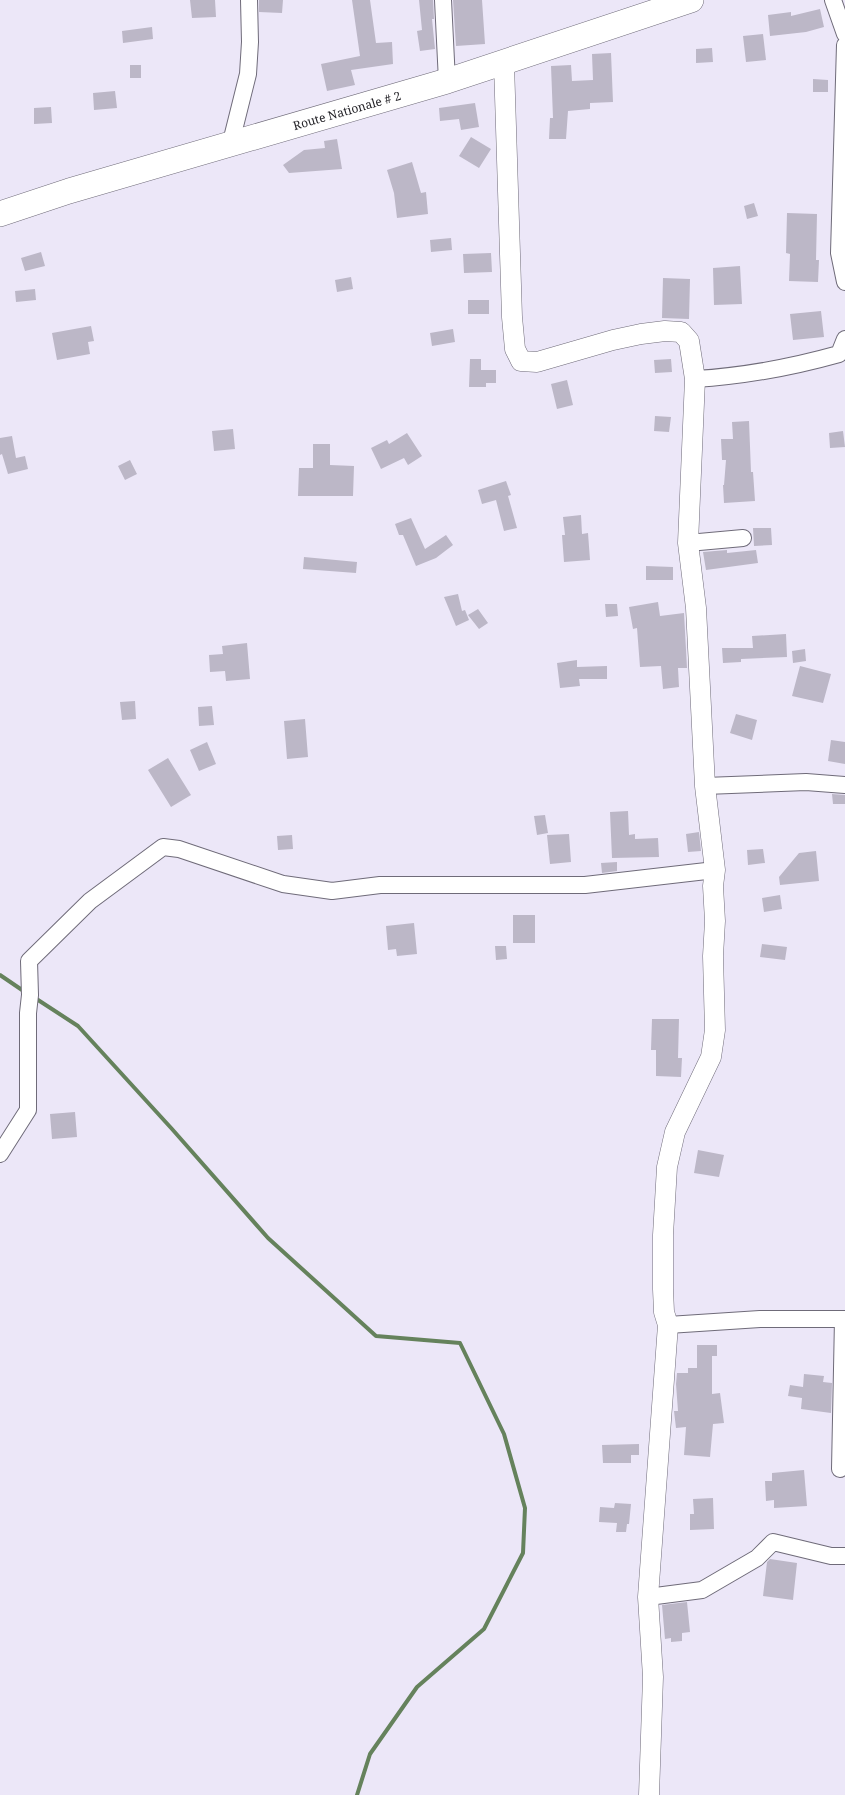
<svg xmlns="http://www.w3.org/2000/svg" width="845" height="1795" font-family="'Noto Serif',serif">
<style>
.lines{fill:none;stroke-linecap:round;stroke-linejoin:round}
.stream{stroke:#65825c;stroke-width:4}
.building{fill:#bcb7c7}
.minor-casing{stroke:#6f6b79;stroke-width:18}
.tertiary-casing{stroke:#6f6b79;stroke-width:21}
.primary-casing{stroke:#6f6b79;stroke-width:26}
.minor{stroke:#fff;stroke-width:16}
.tertiary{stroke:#fff;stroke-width:20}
.primary{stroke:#fff;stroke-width:25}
.labels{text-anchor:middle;stroke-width:4;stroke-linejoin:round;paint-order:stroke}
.street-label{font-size:12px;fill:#242328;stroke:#fff}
</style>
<rect width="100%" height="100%" fill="#ece7f8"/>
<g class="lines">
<!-- stream -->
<path class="stream" d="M0,975L25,992
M35,998L78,1026L172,1129L268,1238L376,1336L460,1343L504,1434L525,1508L523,1553L484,1629L417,1687L370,1754L357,1795"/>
</g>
<!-- building -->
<path class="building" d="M190,0H215L216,17L192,18Z
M259,0H283L282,13L259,12Z
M352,0H370L376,43L392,42L393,64L351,70L355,85L327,91L321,64L360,56Z
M419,0H433L434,19H432L435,49L420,51L417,31L422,30Z
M453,0H482L485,44L456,46Z
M820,9L824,27L806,32L770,36L768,15L791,12V16Z
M152,27L153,39L123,43L122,31Z
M763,34L766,60L746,62L743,36Z
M712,48L713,62L696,63V49Z
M611,53L613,102L590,103V109L568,111L566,139H549L550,118H553L551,66L571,65L572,81L593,80L592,54Z
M130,65H141V78H130Z
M813,79L828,80V92H813Z
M115,91L117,108L94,110L93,93Z
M475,103L479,127L461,130L459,119L440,121L439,108Z
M51,107L52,123L34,124V108Z
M471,137L491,149L479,168L459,156Z
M337,139L342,169L289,173L283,165L304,150L325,148L324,141Z
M412,162L421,193L426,192L428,214L397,218L394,193L387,170Z
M754,203L758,216L747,219L744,206Z
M787,213L817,214L816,260H819L818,282L789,281L790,254L786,253Z
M451,238L452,250L431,252L430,240Z
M41,252L45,266L25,271L21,258Z
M491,253L492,272L464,273L463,254Z
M740,266L742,304L714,305L713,268Z
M351,277L353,289L337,292L335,280Z
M663,278L690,279L689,319L662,318Z
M35,289L36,300L16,302L15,291Z
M468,300H489V314H468Z
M821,311L824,337L793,340L790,314Z
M91,326L94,341L88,342L90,354L57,360L52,333Z
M453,329L455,342L432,346L430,333Z
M470,359H481V370H496V383H486V387H469Z
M671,359L672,372L655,373L654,360Z
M567,380L573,405L557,409L551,384Z
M655,416L671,417L669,432L654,431Z
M749,421L751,472H753L755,501L724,503L723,485H724L726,460H722L721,439H733L732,422Z
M233,429L235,449L214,451L212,431Z
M843,431L845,447L830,448L829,433Z
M407,433L422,456L408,465L404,458L381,469L371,448L387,440L389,444Z
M12,436L16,458L25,456L28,469L8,474L2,454L0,455V438Z
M313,444H330V465L354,466L353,496H298L299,468H313Z
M130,460L137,474L125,480L118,466Z
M506,481L511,495L508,496L517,528L504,531L496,500L482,504L478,490Z
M581,515L582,534L588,533L590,560L564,562L562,535H565L563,517Z
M411,518L425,549L446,535L453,545L436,558L416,566L403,535H399L395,524Z
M753,528H771L772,545L754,546Z
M727,550V553L756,550L758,563L706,570L703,552Z
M304,557L357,562L356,573L303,569Z
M646,566L673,567V580H646Z
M458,594L462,611L465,610L469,620L456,626L444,597Z
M658,602L660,616L684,613L687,668H678L679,687L663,689L661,666L640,667L637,628L633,629L629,607Z
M605,604H617L618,616L606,617Z
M478,609L488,623L479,629L468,615Z
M786,634L787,657L741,659V662L723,663L722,648H753L752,636Z
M247,643L250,679L226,681L225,671L210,672L209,655L223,654L222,646Z
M805,649L806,661L793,663L792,651Z
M577,660V667L607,666V679H579L580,686L560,688L557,663Z
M800,666L831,674L823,703L792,696Z
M135,701L136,719L122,720L120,702Z
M212,706L214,725L199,726L198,707Z
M736,714L757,720L752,740L730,733Z
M305,719L308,757L287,759L284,721Z
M831,740L845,742V764L828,761Z
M207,742L216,764L199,771L190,750Z
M168,758L191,795L171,807L148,770Z
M832,794L845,795V804H833Z
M628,811L629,835L635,834V839L658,838L659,857L612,858L610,812Z
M545,815L548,833L537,835L534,816Z
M699,832L701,851L688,852L686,834Z
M569,834L571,862L550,864L547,835Z
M292,835L293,849L278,850L277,836Z
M763,849L765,863L748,865L747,850Z
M816,851L819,881L780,885L779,877L799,853Z
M617,862V871L602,873L601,863Z
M780,895L782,909L764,912L762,898Z
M513,915H535V943H513Z
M414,923L417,954L397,956L396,949L388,950L386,926Z
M762,944L787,947L785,960L760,957Z
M495,946H506L507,959L496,960Z
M652,1019H679L678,1058H682L681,1077L656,1076V1050H651Z
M75,1112L77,1137L52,1139L50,1114Z
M698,1150L724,1155L719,1177L694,1173Z
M697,1345H717V1356H712V1394L720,1393L724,1423L713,1424L710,1457L684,1455L686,1427L676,1428L674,1411H678L676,1384L677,1373H688V1368H697Z
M804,1374L824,1376L823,1382L832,1383L831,1413L801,1409L802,1398L788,1396L790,1385L803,1387Z
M639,1444V1455H631V1463H603L602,1445Z
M804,1470L807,1506L774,1508V1500L766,1501L765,1481H772V1473Z
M713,1498L714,1529L690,1530V1514H694L693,1499Z
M615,1503L631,1504L629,1524H627L626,1532H616L617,1523L599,1522L600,1507L614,1508Z
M770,1559L797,1563L793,1600L763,1596L767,1562Z
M687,1602L690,1632L682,1633V1641L671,1642V1638L665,1639L662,1605Z"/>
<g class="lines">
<defs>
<path id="minor" d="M443,0L447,81
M833,0L845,34
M845,45L839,253L845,282
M230,146L248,74L250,42L249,0
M695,379C746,376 789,368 839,354L845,339
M688,543L743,538
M705,786L806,782L845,785
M0,1154L28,1110V1013L30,995L29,961L90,901L163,847L179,849L283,884L332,891L380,885H585L715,870
M668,1325L760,1319H845
M840,1469L843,1319
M648,1597L702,1590L757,1558L773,1542L831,1556H845"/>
<path id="tertiary" d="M504,64L512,317L515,349L521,361L537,362L613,340L641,334L665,331L681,332L689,341L695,379L688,543L696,608L705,786L715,870L713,886L715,921L713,956L715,1030L711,1057L675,1132L667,1167L663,1235V1289L664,1312L668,1325L648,1597L653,1677L649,1795"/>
<path id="primary" d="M0,214L69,191L447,81L691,0"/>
</defs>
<!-- minor casing -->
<use href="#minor" class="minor-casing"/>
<!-- tertiary casing -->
<use href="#tertiary" class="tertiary-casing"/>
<!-- primary casing -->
<use href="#primary" class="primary-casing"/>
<!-- minor -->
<use href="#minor" class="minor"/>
<!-- tertiary -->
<use href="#tertiary" class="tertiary"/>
<!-- primary -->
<use href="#primary" class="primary"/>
</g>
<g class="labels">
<!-- street labels -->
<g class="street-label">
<text transform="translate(347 111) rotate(-16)" y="4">Route Nationale # 2</text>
</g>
</g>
</svg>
